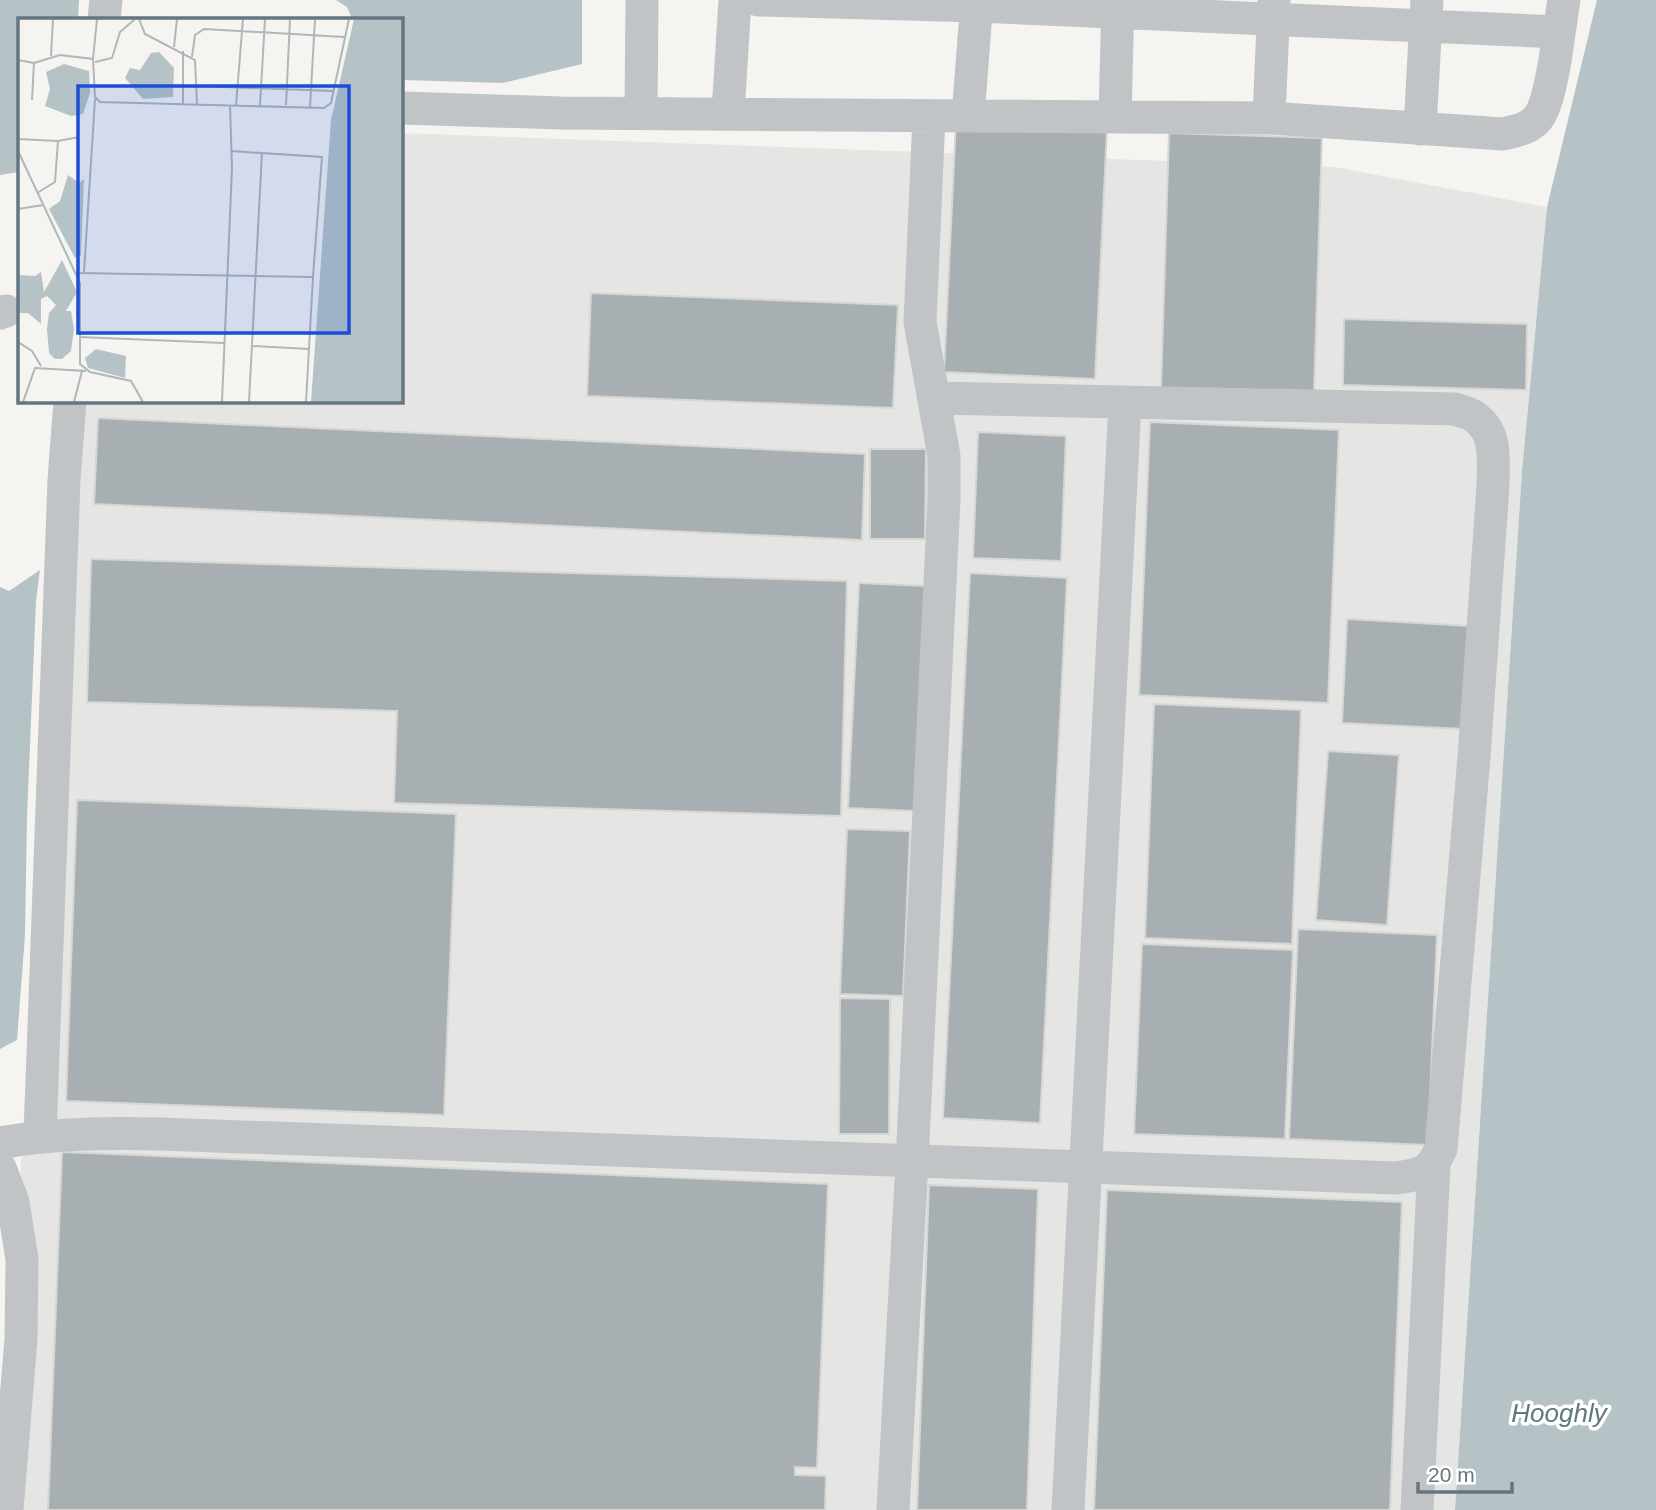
<svg xmlns="http://www.w3.org/2000/svg" width="1656" height="1510" font-family="Helvetica,sans-serif">
<style>
.built{fill:#e5e6e4}
.water{fill:#b6c3c6}
.building{fill:#a7afb3;stroke:#d6d6d3;stroke-width:2}
.lines{fill:none;stroke-linecap:round;stroke-linejoin:round}
.minor{stroke:#c0c4c7;stroke-width:33}
.labels{text-anchor:middle;stroke-width:7;stroke-linejoin:round;paint-order:stroke}
.water-label{font-size:26px;font-style:italic;fill:#60787e;stroke:#fff}
.inset-road{fill:none;stroke:#aeb7ba;stroke-width:2}
.view{fill:#1d4ed8;fill-opacity:0.15;stroke:#1d4ed8;stroke-width:3.5}
.inset-edge{fill:none;stroke:#647681;stroke-width:3.5}
</style>
<rect width="100%" height="100%" fill="#f5f4f1"/>
<!-- built -->
<path class="built" d="M401,133L1334,167L1547,207L1522,471L1455,1510H1L65,401H401Z"/>
<!-- water -->
<path class="water" d="M0,0H79L78,19H19V172L0,175Z
M336,0H582V64L503,83L401,80V19H352L347,7Z
M1597,0H1656V1510H1455L1522,471L1547,207Z
M40,570L36,601L27,817L25,935L17,1040L0,1049V587L9,591Z"/>
<!-- building -->
<path class="building" d="M956,121L1107,129L1095,379L944,372Z
M1169,133L1322,138L1314,392L1161,388Z
M591,293L898,305L893,408L587,396Z
M1344,319L1527,324L1526,390L1343,385Z
M98,418L865,454L862,540L94,504Z
M1150,422L1339,430L1328,703L1139,695Z
M978,432L1066,436L1061,561L973,558Z
M870,449H926L925,539H870Z
M91,559L847,581L841,816L394,803L397,711L87,702Z
M970,573L1067,578L1040,1123L943,1118Z
M859,583L926,586L915,811L848,808Z
M1347,619L1470,626L1464,729L1342,723Z
M1154,704L1301,710L1292,944L1145,938Z
M1328,751L1399,755L1387,925L1316,920Z
M77,800L456,814L444,1115L66,1101Z
M847,829L910,831L903,996L840,994Z
M1298,929L1437,935L1428,1145L1289,1139Z
M1142,944L1293,950L1285,1139L1134,1134Z
M840,998L890,999L889,1134H839Z
M62,1152L828,1184L817,1468L795,1467V1475L826,1476L825,1510H48Z
M929,1185L1038,1189L1027,1510H917Z
M1107,1190L1402,1202L1390,1510H1094Z"/>
<g class="lines">
<!-- minor -->
<path class="minor" d="M758,0L977,6L1558,32
M104,19L106,0
M401,108L561,113L1269,118L1503,134C1516,131 1529,129 1538,118C1553,99 1559,27 1564,0
M641,113L642,0
M728,113L735,0
M968,116L977,0
M1115,117L1118,0
M1269,118L1274,0
M1420,129L1427,0
M0,313L6,311
M40,1136L64,480L70,401
M0,1143C54,1133 106,1133 161,1134L1396,1178C1422,1174 1429,1174 1441,1149L1474,757L1493,486C1493,463 1498,434 1476,418C1471,413 1462,412 1455,409L934,398
M0,1168L13,1202L22,1259L21,1339L7,1510
M893,1510L912,1162L944,500V456L920,322L929,116
M1068,1510L1125,403
M1417,1510L1434,1165"/>
</g>
<g class="labels">
<!-- water labels -->
<g class="water-label">
<text x="1559" y="1422">Hooghly</text>
</g>
</g>
<!-- overview -->
<g transform="translate(18 18)">
<rect width="385" height="385" fill="#f5f4f1"/>
<path d="M336,1H385V384H293L313,102ZM141,34L156,50L155,79L125,81L107,60L112,50L122,52L133,35ZM46,46L71,53L72,75L65,96L53,98L27,88L32,71L28,54ZM50,157L61,165L66,161L63,238L57,240L31,191L42,183ZM44,242L59,274L48,293H53L56,311L53,333L44,341H37L31,335L29,311L31,295L38,287L29,278L23,281V306L10,295H0V257L17,258L23,254L26,274ZM78,331L108,338L107,360L70,350L67,340Z" fill="#b6c3c6"/>
<path class="inset-road" d="M121,1L127,16L177,42L179,87M156,29L159,1M33,38L35,1M174,39L177,17L186,11L326,19M75,41L79,1M0,42L16,45L42,37L75,41L77,79L82,84L306,90L313,85L331,1M77,44L94,40L102,14L117,1M180,68L315,73M14,82L16,45M165,87V33M218,87L225,1M242,87L247,1M268,87L272,1M292,89L297,1M0,121L40,123L61,119M0,133L62,265V346L72,354L113,363L125,384M19,175L37,164L40,123M0,191L25,187M66,254L77,81M59,255L295,259L304,139L213,133M61,319L206,325M0,324L14,333L23,348M234,328L291,331M5,384L17,350L68,353M56,384L64,353M204,384L214,150L212,87M231,384L244,134M288,384L295,259"/>
<path class="view" d="M60,68H331V315H60Z"/>
<rect width="385" height="385" class="inset-edge"/>
</g>
<!-- scale -->
<path d="M1418 1482v10h94v-10" fill="none" stroke="#647681" stroke-width="3.5"/>
<text x="1428" y="1482" font-size="21" fill="#647681" stroke="#ffffff" stroke-width="5" paint-order="stroke">20 m</text>
</svg>
